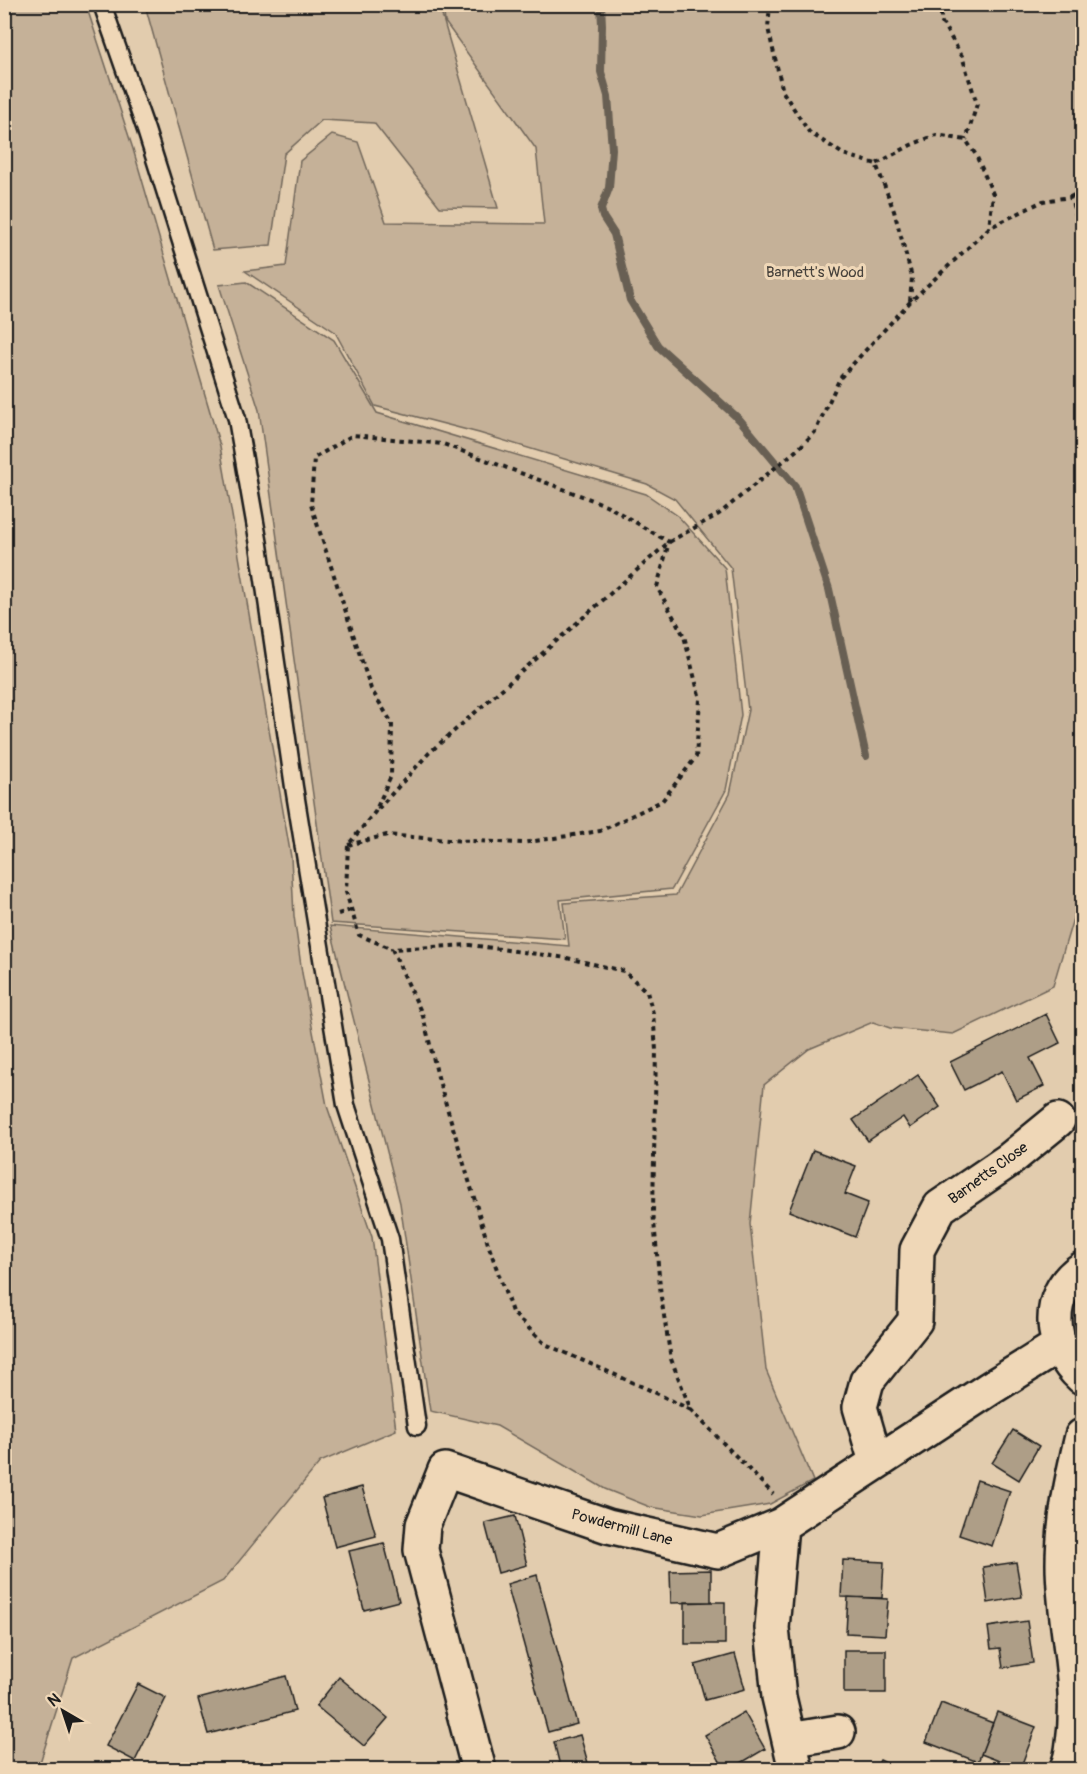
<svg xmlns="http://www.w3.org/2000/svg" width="1087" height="1774" font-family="Pangolin,sans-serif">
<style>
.green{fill:#c5b198;stroke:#70665a;stroke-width:1.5}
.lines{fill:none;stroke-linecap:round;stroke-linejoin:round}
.stream{stroke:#675f53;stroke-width:8}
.building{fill:#ae9e87;stroke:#1c1c1c;stroke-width:1.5}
.lane-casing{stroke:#1c1c1c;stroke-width:21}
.street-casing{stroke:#1c1c1c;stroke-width:38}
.path{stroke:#1c1c1c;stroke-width:4;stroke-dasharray:4.5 4.5;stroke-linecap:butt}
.lane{stroke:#efd7b7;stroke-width:16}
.street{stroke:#efd7b7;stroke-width:33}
.labels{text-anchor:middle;stroke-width:6;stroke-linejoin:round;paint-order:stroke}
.park-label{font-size:15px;fill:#46413b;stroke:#efd7b7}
.street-label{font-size:15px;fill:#1c1c1c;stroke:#efd7b7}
</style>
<rect width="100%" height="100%" fill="#e2ccae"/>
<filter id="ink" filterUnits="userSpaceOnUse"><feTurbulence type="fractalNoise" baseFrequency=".0167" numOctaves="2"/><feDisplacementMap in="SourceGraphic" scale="12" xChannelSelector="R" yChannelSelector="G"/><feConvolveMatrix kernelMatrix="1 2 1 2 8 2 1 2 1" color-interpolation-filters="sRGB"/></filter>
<g filter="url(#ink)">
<!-- green -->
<path class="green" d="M86,5L133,149L220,446L291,857L294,916L302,973L327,1106L372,1237L396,1430L320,1462L223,1581L73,1658L38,1769L5,1770L4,5Z
M145,5H439L498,208L440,207L374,123L322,120L284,154L271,245L213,250Z
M443,5H1082V888L1053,986L953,1034L890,1028L873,1022L809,1049L764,1085L750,1224L766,1370L813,1481L770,1504L702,1515L650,1507L605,1489L497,1426L430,1411L400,1203L330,926L569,946L564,903L676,895L730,794L748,710L731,568L675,499L647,484L479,433L375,406L335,332L245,271L286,266L300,161L332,135L358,142L386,222L544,224L536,149L445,22Z
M246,282L334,340L377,413L646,494L678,516L725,568L741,715L726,790L672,889L560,900L565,939L331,923L259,410L219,285Z"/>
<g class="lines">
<!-- stream -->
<path class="stream" d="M601,4L602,25L601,72L608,96L612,149L609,188L601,209L603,217L614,234L630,300L658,346L740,420L795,486L829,589L866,756"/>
</g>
<!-- building -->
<path class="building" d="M1046,1014L1060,1043L1030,1058L1044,1086L1016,1100L1002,1071L964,1090L950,1062Z
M918,1075L940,1107L910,1128L903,1117L868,1141L853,1120Z
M813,1150L856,1166L845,1194L868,1203L855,1237L789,1211Z
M1013,1430L1039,1446L1019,1480L992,1463Z
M977,1480L1010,1491L992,1546L959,1535Z
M362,1487L376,1536L335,1547L322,1498Z
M515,1516L527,1565L498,1573L485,1523Z
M384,1543L399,1601L364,1610L349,1551Z
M843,1560L884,1562L882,1598L841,1597Z
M1016,1562L1022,1597L988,1603L983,1567Z
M711,1570V1602L671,1603L670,1571Z
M537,1575L577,1724L548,1732L507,1584Z
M848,1597L888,1599L885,1635L846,1633Z
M685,1602H725V1644H685Z
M1027,1621L1033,1663L1003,1668L1000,1648L991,1649L988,1627Z
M844,1650H886V1693H844Z
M735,1654L745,1689L705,1700L695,1665Z
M286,1676L295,1711L208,1734L198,1699Z
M339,1677L388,1718L364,1746L316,1706Z
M138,1684L166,1698L135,1761L106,1746Z
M941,1703L993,1723L978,1762L926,1742Z
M744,1712L765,1749L729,1770H725L705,1735Z
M997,1712L1036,1727L1020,1769L981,1754Z
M580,1735L590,1770H561L554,1742Z
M880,1760L900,1770H875Z"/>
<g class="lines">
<defs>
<path id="lane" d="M102,4L146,130L237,419L259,545L294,787L346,1105L390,1239L417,1426"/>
<path id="street" d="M1082,1269C1043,1295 1049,1348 1082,1377
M876,1462L860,1407L867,1381L915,1321L917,1250L940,1207L1009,1160L1058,1120
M781,1525L772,1628L779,1697L796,1770
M789,1740L838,1732
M479,1770L421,1550L423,1525L445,1470L608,1526L718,1551L781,1525L989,1389L1058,1346
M1066,1770C1071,1761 1072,1753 1073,1743C1082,1683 1063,1624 1063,1564C1063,1521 1072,1478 1082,1436"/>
</defs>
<!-- lane casing -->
<use href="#lane" class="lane-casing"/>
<!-- street casing -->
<use href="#street" class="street-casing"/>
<!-- path -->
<path class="path" d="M770,4L768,28L783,92L809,132L843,154L876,164
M941,4V21L962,56L977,104L966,140
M1070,197L1082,191
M910,301L912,277L894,211L876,164L911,145L936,135L966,140L976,155L993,194L989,228
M378,809L429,753L669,542L719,514L798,449L815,432L840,378L910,302L989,228L1043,201L1070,197L1082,232
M348,845L387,835L448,840L522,843L600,831L662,801L696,757L700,699L684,636L657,587L669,542L606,505L443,444L353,435L314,458L311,505L371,689L392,723L391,776L375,812L348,845L346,892L359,935L392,949
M338,914L351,910
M691,1410L652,1391L545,1344L512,1312L488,1244L439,1081L423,1016L392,949L470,945L567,958L624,971L647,992L653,1013L656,1050L653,1211L661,1297L671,1359L691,1410L773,1494"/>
<!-- lane -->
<use href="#lane" class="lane"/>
<!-- street -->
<use href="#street" class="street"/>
</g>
</g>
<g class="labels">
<!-- park labels -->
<g class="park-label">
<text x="815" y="277">Barnett's Wood</text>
</g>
<!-- street labels -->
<g class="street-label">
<text transform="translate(988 1173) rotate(-36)" y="5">Barnetts Close</text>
<text transform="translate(622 1527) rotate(15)" y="5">Powdermill Lane</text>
</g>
</g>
<!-- margin -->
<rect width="1087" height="1774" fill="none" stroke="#efd7b7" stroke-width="24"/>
<rect x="12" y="12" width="1063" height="1750" fill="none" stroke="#1c1c1c" stroke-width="2" filter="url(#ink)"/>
<!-- north arrow -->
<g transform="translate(63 1711) rotate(321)" stroke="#efd7b7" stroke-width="4.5" paint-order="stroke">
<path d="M0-4.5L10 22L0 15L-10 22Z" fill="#1c1c1c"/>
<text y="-9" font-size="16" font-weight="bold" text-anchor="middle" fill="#1c1c1c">N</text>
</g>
</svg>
